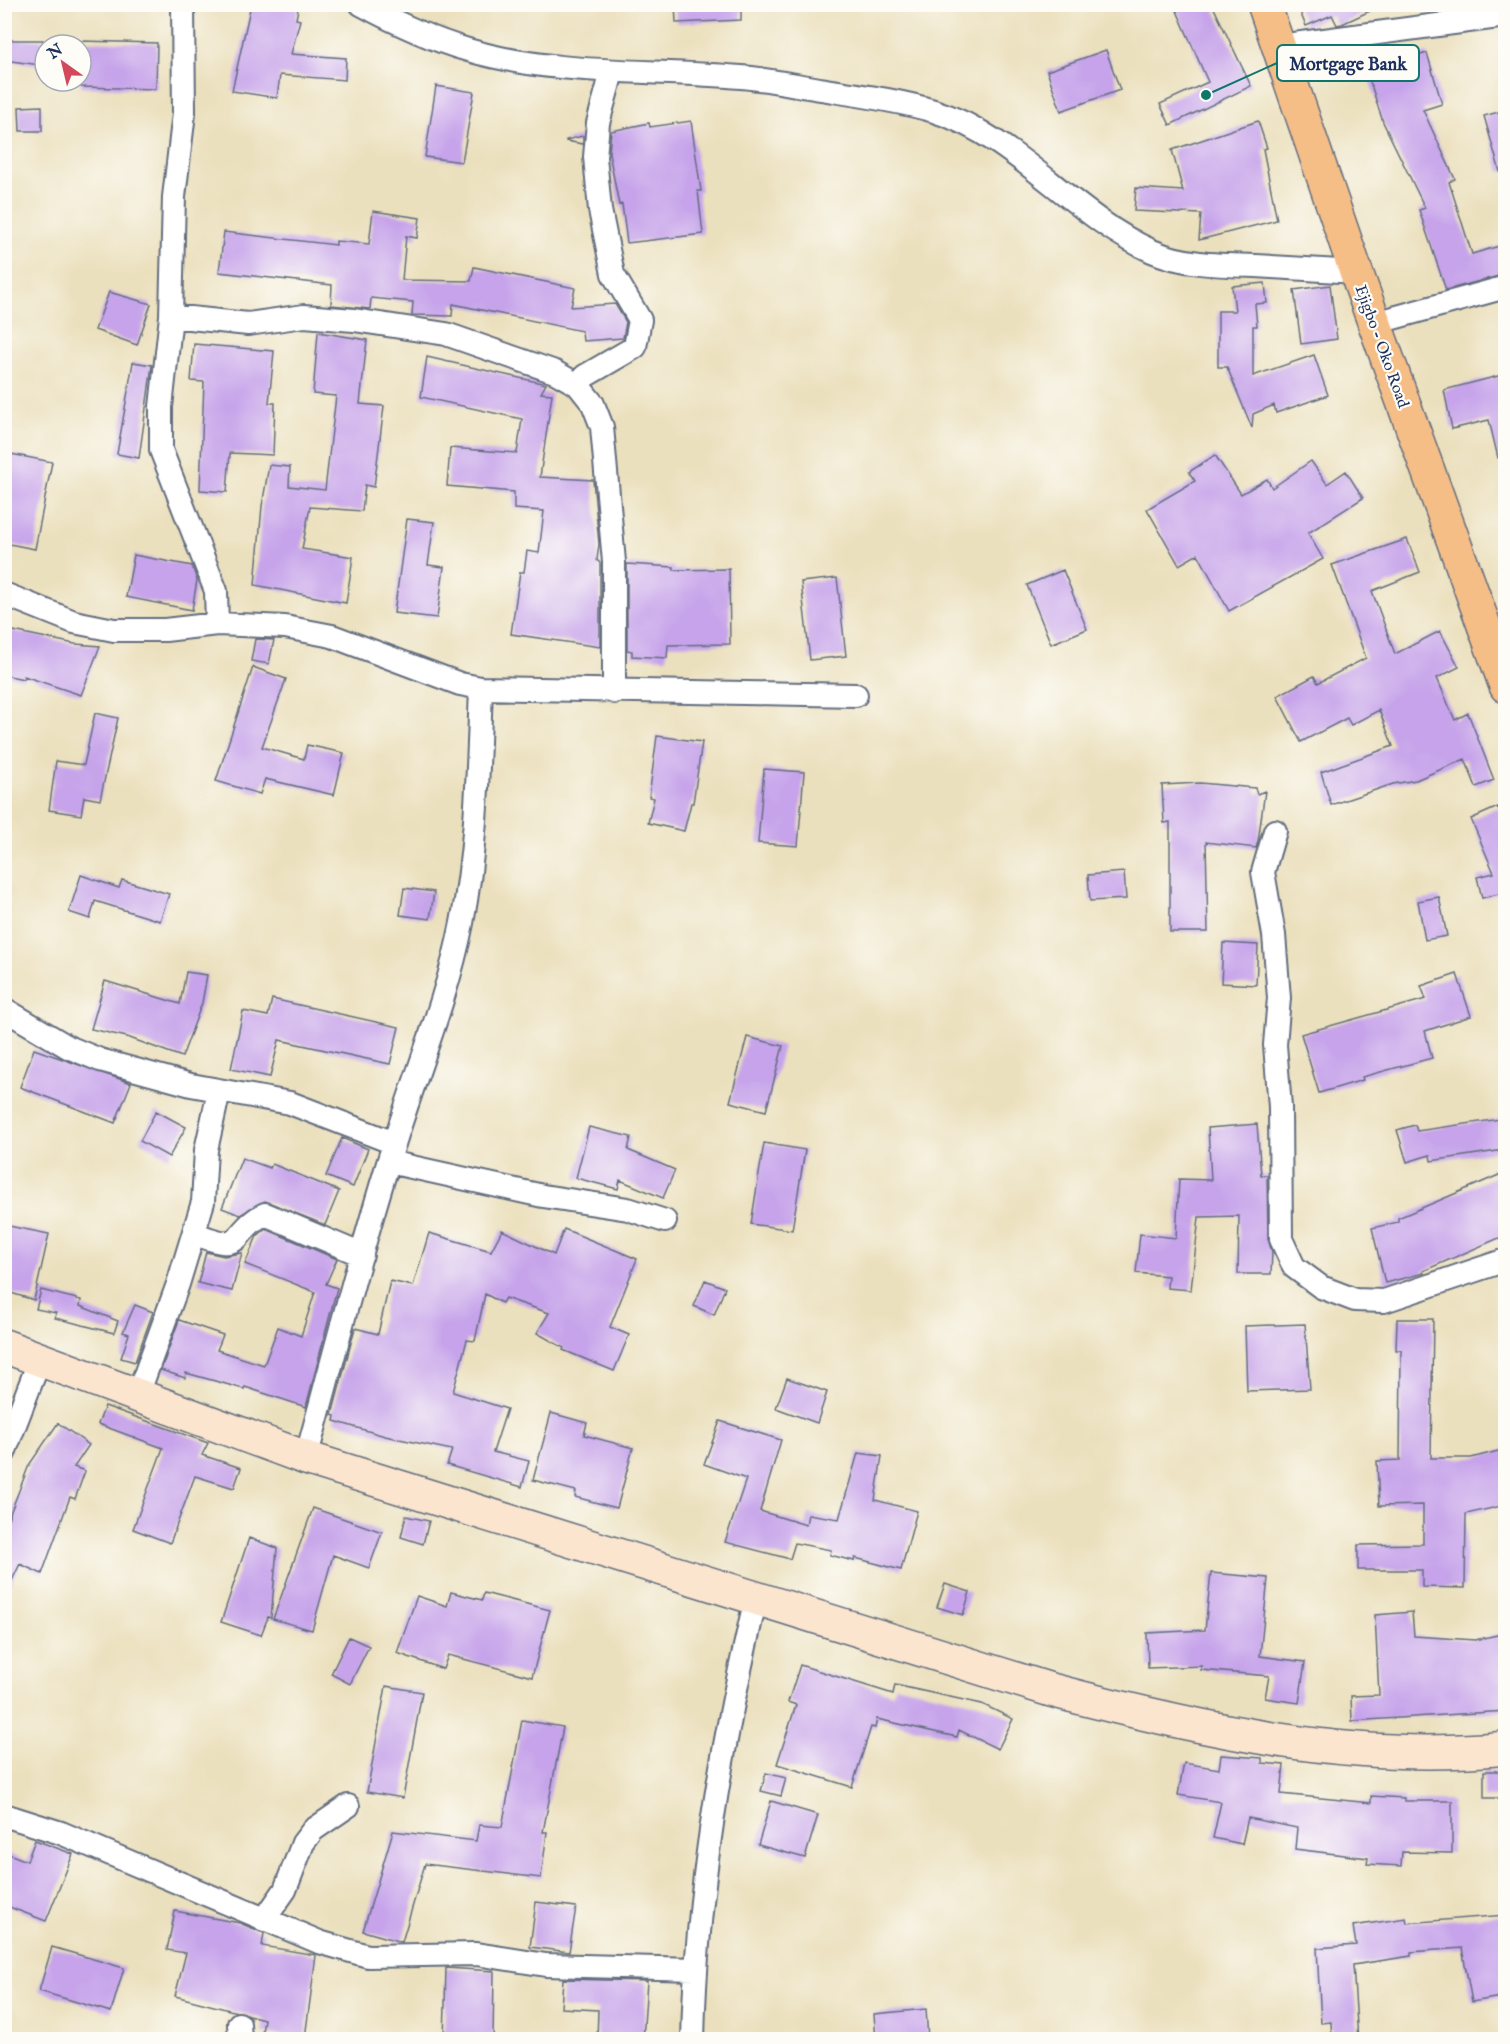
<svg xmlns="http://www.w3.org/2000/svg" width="1510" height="2044" font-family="'IM FELL English',serif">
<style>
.building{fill:#c6a3ea}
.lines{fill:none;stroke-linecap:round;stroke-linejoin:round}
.street-casing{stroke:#646d7f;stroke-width:26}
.secondary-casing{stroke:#646d7f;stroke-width:36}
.primary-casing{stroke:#646d7f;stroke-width:36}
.street{stroke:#fff;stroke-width:22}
.secondary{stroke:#fbe5cf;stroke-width:33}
.primary{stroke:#f6be87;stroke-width:33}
.labels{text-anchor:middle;stroke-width:4.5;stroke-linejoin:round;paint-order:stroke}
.street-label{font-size:16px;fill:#1b2f5e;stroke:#fdfcf7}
.leader{fill:none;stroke:#0f766e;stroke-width:2}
.callout-dot{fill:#0f766e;stroke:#fdfcf7;stroke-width:2}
.callout{fill:#fdfcf7;stroke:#0f766e;stroke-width:2}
.callout-label{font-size:18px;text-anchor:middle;font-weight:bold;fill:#1b2f5e}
</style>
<rect width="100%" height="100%" fill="#fdfcf7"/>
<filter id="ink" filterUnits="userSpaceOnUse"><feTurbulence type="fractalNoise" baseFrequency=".0167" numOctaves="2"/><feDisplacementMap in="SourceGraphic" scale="12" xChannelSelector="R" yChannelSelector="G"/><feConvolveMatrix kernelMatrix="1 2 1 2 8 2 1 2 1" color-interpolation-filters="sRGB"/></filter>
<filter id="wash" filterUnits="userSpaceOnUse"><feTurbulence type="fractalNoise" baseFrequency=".008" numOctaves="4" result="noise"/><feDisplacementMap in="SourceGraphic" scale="24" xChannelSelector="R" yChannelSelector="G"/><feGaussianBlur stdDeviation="1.35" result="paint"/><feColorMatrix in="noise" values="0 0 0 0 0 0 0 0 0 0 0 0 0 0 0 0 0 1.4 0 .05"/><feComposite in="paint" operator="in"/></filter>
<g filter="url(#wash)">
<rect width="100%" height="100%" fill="#ebe0bd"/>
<g id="blocks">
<!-- building -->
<path class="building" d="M251,4H299L296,19L300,20L291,54L346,58L345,80L280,75L277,98L232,91Z
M675,4H741V20L676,23Z
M1174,4H1212L1251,86L1170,125L1160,104L1208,82Z
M1385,4L1342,24L1337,25L1332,15L1306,26L1297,5Z
M4,40H43L40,65L4,60Z
M81,41L157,43L156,89L81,87Z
M1106,50L1120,90L1061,111L1047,71Z
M1427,53L1442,104L1423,110L1455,179L1449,182L1472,254L1506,244V274L1446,290L1419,210L1425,208L1383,122L1367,72Z
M436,86L474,92L462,162L425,157Z
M42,106V131H20L19,107Z
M1506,110V171L1500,172L1484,116Z
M691,121L701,191H698L703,234L627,243L622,204L619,205L609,153L611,131L649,123L650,127Z
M1258,121L1267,148L1263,149L1277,220L1199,240L1201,214L1134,211L1136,188L1183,191L1172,150Z
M583,136V144L566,141V140Z
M373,211L420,218L417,238L406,236L402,280L471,281L474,267L575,288L571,307L615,304L626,322L623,338L583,341L582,331L453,304L452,316L412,315L413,302L371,298L370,309L331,305L332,285L219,272L224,232L336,245V241L369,244Z
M1265,283L1267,303L1255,304L1257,326H1253V376L1314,355L1328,395L1276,413L1274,405L1253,414L1252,428L1227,367H1218V311H1235L1232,286Z
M1330,285L1337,339L1301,344L1294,290Z
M109,292L151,304L137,345L95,330Z
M318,332L367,340L360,404L384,406L374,487L365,485L362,511L310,507L302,549L353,557L346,603L255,585L262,506L269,465L290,467L289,486L325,490L336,396L313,394Z
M194,344L274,351L269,403H275L273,455L230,453L227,492L200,490L204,382L191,381Z
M427,357L546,384L541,393L552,394L540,477L593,480L599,544L597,560L600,563V647L511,634L520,572H524L527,551L539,553L544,511L514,509V492L447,486L450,448L517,453L522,419L421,397Z
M133,362L152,365L139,458L117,454Z
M1506,374V457L1498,458L1489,420L1452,429L1444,390Z
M11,454L52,462L35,549L4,543V489Z
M1215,455L1241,494L1267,479L1272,488L1311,461L1327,484L1346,471L1363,498L1308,533L1323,559L1229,611L1198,554L1179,565L1147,509L1195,481L1189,472Z
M407,519L434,522L428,565L444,567L437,618L394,613Z
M1407,539L1420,572L1372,591L1395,654L1440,631L1459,667L1437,678L1455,720L1468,713L1494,780L1476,787L1465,759L1416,780L1393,784L1331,805L1321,772L1393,746L1379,710L1351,725L1347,718L1301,742L1277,696L1314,676L1318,683L1366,658L1332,565Z
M134,555L192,566L197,580L192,610L126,597Z
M627,564L674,567V570L729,569L730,644L668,645L667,658L632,656V651L627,650Z
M1063,570L1087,629L1051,644L1027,585Z
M837,578L846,656L810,660L801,582Z
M4,629L75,644L100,646L81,695L24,676V679L4,675Z
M255,639L274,640L269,664L251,661Z
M253,667L286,679L262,747L304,759L307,745L344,753L334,795L265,779L260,794L216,781Z
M95,713L118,718L100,800L84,797L81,815L49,810L56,761L84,765Z
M657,736L702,742L693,803H691L684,831L648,823L654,798L649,797Z
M764,769L804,772L798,846L758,843Z
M1200,783L1255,788L1257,794L1265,791L1258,841L1256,848L1206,842L1208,932H1170V822L1164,823L1162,785Z
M1498,807L1506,824V901L1502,893L1482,898L1477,877L1494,873L1471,819Z
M1124,872L1126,899L1090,901L1088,875Z
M81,875L119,888L122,880L169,894L160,921L95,901L90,919L69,912Z
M404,888L434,892L430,919L400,915Z
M1439,897L1447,936L1425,940L1418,901Z
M1223,943L1258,945L1256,985L1221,983Z
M186,972L207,975L202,1003L182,1057L127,1037L91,1029L105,981L180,1004Z
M1457,974L1471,1016L1425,1031L1432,1058L1362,1077L1363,1080L1319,1093L1301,1034L1426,999L1421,986Z
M272,999L399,1027L390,1064L279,1040L270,1077L231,1069L243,1011L268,1016Z
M747,1037L783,1046L766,1111L730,1102Z
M34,1049L131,1083L115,1123L20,1087Z
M156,1111L186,1127L169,1157L140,1141Z
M1500,1119L1504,1150L1431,1161L1430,1155L1407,1162L1397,1130L1415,1125L1417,1131Z
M1257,1124L1261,1175H1267L1268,1239L1272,1252L1271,1274H1238L1239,1216L1199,1217L1191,1290L1167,1288L1168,1276L1136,1273L1140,1234L1176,1238L1179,1179L1211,1180L1208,1128Z
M589,1127L631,1137L628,1150L675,1170L663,1198L620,1180L618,1189L576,1178Z
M342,1138L368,1149L353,1187L326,1176Z
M764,1143L805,1150L792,1230L751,1224Z
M242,1158L270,1168L272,1164L339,1191L325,1225L265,1201L240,1215L222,1208Z
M1506,1172V1235L1423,1271L1424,1273L1385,1283L1372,1228L1398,1222V1218Z
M4,1225L49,1234L34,1300L4,1291Z
M266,1229L337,1259L326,1284L337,1288L306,1407L245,1387L244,1389L186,1373L185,1378L161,1370L179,1320L223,1335L217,1350L264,1365L278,1327L301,1336L315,1292L245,1264L257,1236Z
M564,1229L637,1259L610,1327L629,1335L614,1371L563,1350L564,1348L537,1333L549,1313L505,1298L502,1303L485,1294L475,1341L467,1340L453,1392L507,1409L493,1452L529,1461L522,1487L447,1465L452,1450L385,1436L334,1421L335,1416L332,1415L355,1328L378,1334L390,1281L413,1286L429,1233L491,1251L502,1230L554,1255Z
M206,1252L224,1256L242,1253L232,1291L198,1283Z
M705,1280L725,1288L714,1315L694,1306Z
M41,1290L81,1300L80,1306L118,1321L114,1333L55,1318L56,1313L36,1309Z
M135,1305L153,1312L135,1362L121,1358L129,1334L123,1332Z
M1397,1319H1433L1431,1458H1471L1506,1449V1505L1466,1514L1465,1588L1422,1587V1570H1358V1545L1423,1544V1505L1379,1506L1377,1461L1400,1460L1401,1350H1396Z
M1305,1324L1310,1389L1247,1391L1245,1326Z
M787,1378L827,1392L817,1423L776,1408Z
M105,1406L208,1443L202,1455L241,1468L234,1488L195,1476L170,1543L133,1529L163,1448L98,1424Z
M551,1413L587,1423L584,1435L633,1448L617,1508L575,1497L576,1491L533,1480Z
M720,1421L781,1440L760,1511L806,1525L808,1514L839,1519L858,1453L882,1456L875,1500L917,1511L901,1570L855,1558L854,1561L830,1555L831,1550L795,1543L790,1559L725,1542L746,1479L704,1464Z
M58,1423L89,1445L74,1467L85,1471L75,1499L70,1497L42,1574L20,1564L4,1597V1529L29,1465Z
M313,1508L382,1532L369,1568L333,1555L312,1630L273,1619Z
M406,1516L429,1521L423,1544L401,1537Z
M249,1538L277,1548L271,1618L268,1617L261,1635L221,1622Z
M1211,1573L1268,1578L1260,1656L1305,1662L1299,1703L1265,1698L1269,1676L1201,1670L1202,1666L1148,1668L1147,1633L1205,1630Z
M945,1584L970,1592L963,1615L937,1607Z
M451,1592L482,1600L484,1593L550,1610L532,1677L448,1655L443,1669L397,1653L417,1596L447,1606Z
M1412,1612L1414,1636L1475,1640L1506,1633V1711L1352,1721L1351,1696L1379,1695L1375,1615Z
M349,1637L369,1646L350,1684L331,1674Z
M800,1665L893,1694L895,1685L982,1704L1013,1719L998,1749L959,1730L957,1737L877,1719L875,1728L871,1727L852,1787L777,1764L796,1705L788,1702Z
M386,1686L422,1692L403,1798L367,1792Z
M522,1720L563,1727L543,1832H547L541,1878L425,1864L402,1942L363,1931L393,1831L476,1841L479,1825L502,1827Z
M1221,1755L1262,1758V1763L1284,1765L1281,1794L1371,1803V1796L1404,1798V1801H1452V1853L1402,1852L1401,1866L1367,1864L1368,1858L1295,1849L1297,1828L1248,1818L1242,1844L1213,1838L1221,1802L1178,1795L1184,1763L1219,1769Z
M1484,1771H1502L1503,1798H1484Z
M766,1773L786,1778L781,1796L761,1791Z
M771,1801L818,1815L805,1858L758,1845Z
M35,1840L73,1854L46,1921L4,1905V1852L27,1861Z
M536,1902L576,1907L569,1952L530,1947Z
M175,1911L240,1923L264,1933L262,1946L316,1955L305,2038L262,2033L264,2019L175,1996L186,1953L167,1950Z
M1506,1915V1996L1472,2002L1462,1948L1411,1952V1956L1353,1965L1358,2040H1332L1331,2022L1321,2023L1317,1948L1356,1945L1353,1926L1406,1918L1407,1923Z
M52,1947L124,1968L111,2012L39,1991Z
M446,1968L494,1971L493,2040H444Z
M563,1979L647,1981L643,2040H597L598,2010L561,2008Z
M926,2009L928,2040H876L874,2014Z"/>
</g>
</g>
<g filter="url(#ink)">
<use href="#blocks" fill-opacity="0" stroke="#646d7f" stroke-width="1.5"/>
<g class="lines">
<defs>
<path id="street" d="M183,4L184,113L174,197L171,316L161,407V450L216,591L217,624
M361,4C396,23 430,39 468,50C557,76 650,69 741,77C767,79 794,85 820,89C857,95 897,100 934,111C1017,137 1073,216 1152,251C1184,265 1221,265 1256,266C1289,268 1323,270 1356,272
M1279,46L1506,16
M171,316L248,324L304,316L354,320L446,334L555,372L578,385L593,404L602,427L614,562V692
M1375,323L1506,287
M578,385L585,376L635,347L640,320L613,274L600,210L595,157L598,123L612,72
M4,594L74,622L114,630H165L217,624L285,627L332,636L460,684L481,688L856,695
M1275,831L1263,872L1274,935L1279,998L1275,1045L1280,1107L1281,1239L1294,1267L1321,1287L1355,1300L1384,1301L1506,1260
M4,1009L68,1047L100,1060L191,1085L290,1103L394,1143
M389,1162L543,1196L628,1209L665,1221
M194,1233C249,1256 229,1231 265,1214L362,1255
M137,1397L178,1284L203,1202L206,1150L219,1091
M4,1453L40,1359
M306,1458C335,1353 361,1247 394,1144C417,1070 447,999 462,923C477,846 478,766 481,688
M4,1815L61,1833L319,1942L368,1956L476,1954L546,1965L695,1969
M264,1920L285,1890L303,1843L313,1830L348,1806
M239,2024L240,2040
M693,2040C696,1891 722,1743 756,1598"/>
<path id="secondary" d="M4,1346L306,1458L1051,1690C1198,1729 1353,1764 1506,1748"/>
<path id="primary" d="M1264,4L1356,272L1506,686"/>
</defs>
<!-- street casing -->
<use href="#street" class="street-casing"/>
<!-- secondary casing -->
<use href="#secondary" class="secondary-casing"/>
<!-- primary casing -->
<use href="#primary" class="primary-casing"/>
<!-- street -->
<use href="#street" class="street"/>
<!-- secondary -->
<use href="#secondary" class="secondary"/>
<!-- primary -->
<use href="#primary" class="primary"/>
</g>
</g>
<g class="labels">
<!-- street labels -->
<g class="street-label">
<text transform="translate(1383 346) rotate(70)" y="6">Ejigbo - Oko Road</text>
</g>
</g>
<!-- callouts -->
<path class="leader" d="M1206 95L1277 63"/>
<circle class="callout-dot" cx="1206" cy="95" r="6"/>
<rect class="callout" x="1277" y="45" width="142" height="36" rx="6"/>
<g class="callout-label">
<text x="1348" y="70">Mortgage Bank</text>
</g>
<!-- margin -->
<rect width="1510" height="2044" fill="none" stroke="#fdfcf7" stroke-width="24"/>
<!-- north arrow -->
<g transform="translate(63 63) rotate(326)"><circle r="28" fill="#fdfcf7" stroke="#a3aaba" stroke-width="1.5"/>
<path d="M0-4.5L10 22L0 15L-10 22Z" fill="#d1495b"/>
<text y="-9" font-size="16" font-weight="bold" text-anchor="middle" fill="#1b2f5e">N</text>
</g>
</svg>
